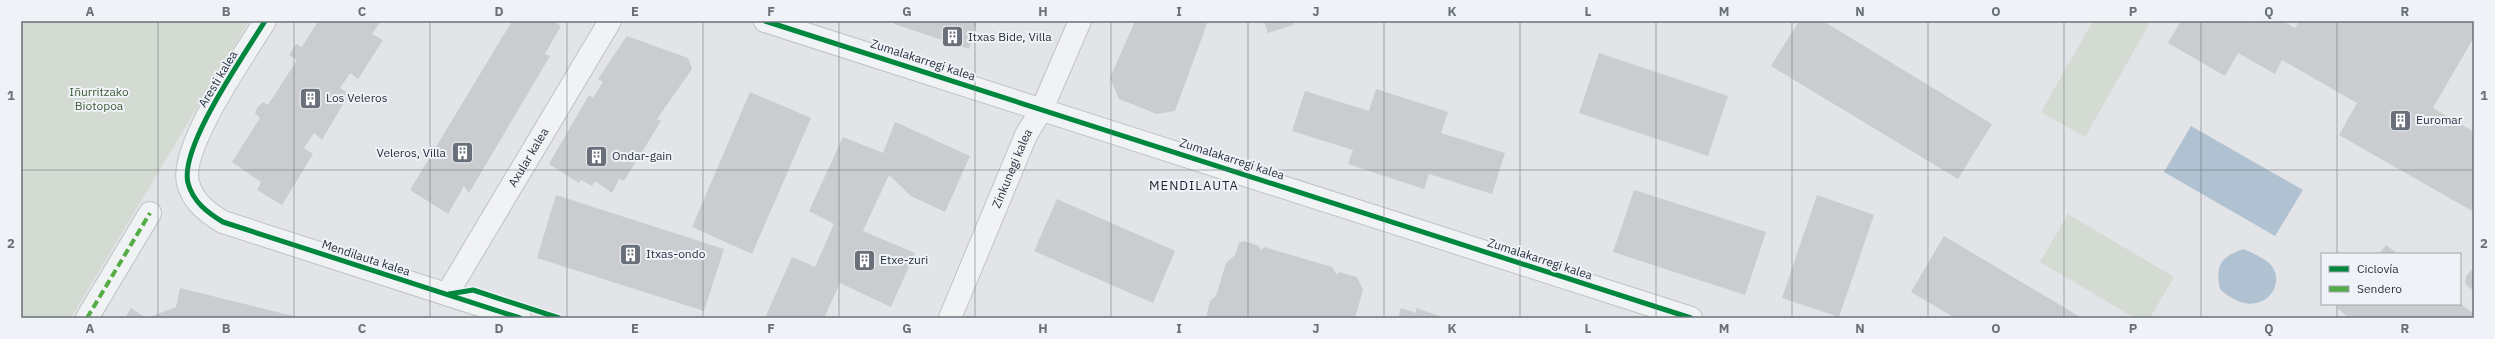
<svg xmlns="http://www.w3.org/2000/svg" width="2495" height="339" font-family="'IBM Plex Sans',sans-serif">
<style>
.green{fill:#d3dbd2}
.water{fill:#b0c2d2}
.building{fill:#cacccf}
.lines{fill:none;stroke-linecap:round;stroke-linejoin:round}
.pedestrian-casing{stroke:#c0c2c5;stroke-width:24}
.minor-casing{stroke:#c0c2c5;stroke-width:24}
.pedestrian{stroke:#f1f2f4;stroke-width:22}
.minor{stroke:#f1f2f4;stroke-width:22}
.quiet{stroke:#53ac46;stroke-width:4;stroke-dasharray:8 4;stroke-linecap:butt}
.cycleway-casing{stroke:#eff2f6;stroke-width:8}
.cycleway{stroke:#00873e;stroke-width:5}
.grid{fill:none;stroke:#6a707a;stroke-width:1;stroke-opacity:0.55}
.labels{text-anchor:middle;stroke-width:4;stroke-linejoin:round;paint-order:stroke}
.poi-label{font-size:12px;fill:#293240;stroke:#eff2f6;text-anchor:start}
.street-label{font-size:12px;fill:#293240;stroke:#eff2f6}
.park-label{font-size:12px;fill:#3e5c36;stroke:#eff2f6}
.neighbourhood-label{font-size:13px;letter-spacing:1px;fill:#1b2331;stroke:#eff2f6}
.neatline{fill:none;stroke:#6a707a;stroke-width:1.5}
.grid-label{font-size:13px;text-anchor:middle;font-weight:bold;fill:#6a707a}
</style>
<rect width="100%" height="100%" fill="#e2e4e7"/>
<!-- green -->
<path class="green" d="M21,21H249L71,318H21Z
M2093,21H2151L2085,137L2041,112Z
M2068,214L2174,277L2150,318H2135L2040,262Z"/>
<!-- water -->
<path class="water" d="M2191,126L2303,190L2275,236L2164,172Z
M2244,249C2252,253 2262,257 2269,263C2291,284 2259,326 2220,289C2215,265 2221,256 2244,249Z"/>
<!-- building -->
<path class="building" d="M318,21H381L372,34L383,40L358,79L350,73L340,88L349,94L322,140L314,133L304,148L313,154L282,205L257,190L261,182L232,162L260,118L255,113L257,108L263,102L268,105L297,60L289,55L296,44L302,47Z
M512,21H552L561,26L545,54L550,56L469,193L464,186L448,214L410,190Z
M895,21H977L969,49L894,24Z
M1135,21H1208L1175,111L1157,114L1119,99L1110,78Z
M1264,21H1295L1293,25L1268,33Z
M1799,21H1823L1992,124L1958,179L1771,66Z
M2181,21H2246L2249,23L2251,21H2283L2295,28L2299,21H2474V37L2433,108L2474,132V212L2339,135L2357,103L2282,60L2275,74L2238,53L2225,76L2168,43Z
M627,36L688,58L692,69L657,119L661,121L624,181L619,179L612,193L595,181L592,186L581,180L579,183L549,164L589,95L593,98L603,82L598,79Z
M1599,53L1728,96L1708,156L1579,113Z
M1376,89L1448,112L1441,133L1505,153L1492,194L1429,174L1424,189L1348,164L1353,150L1292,131L1305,91L1369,111Z
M750,92L811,118L752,254L692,227Z
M895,122L970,156L945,212L911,196L889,175L863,231L915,253L891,307L840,283L824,318H765L792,257L815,267L834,224L809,211L843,137L883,153Z
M1634,190L1766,232L1745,295L1613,252Z
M556,195L724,249L704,311L537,258Z
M1817,195L1874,215L1839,317L1782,298Z
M1057,199L1175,251L1153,303L1034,251Z
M1944,236L2082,318H1955L1911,292Z
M1244,241L1259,246L1261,250L1264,247L1332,267L1337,275L1339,272L1357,277L1363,290L1355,318H1206L1210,301L1216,296L1226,263L1235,255L1239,243Z
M2386,245L2398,254H2379Z
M2474,267V291L2465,284L2466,276Z
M180,288L297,317L296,318H147L176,307Z
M2460,303L2474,314V318H2349L2337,308L2340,304Z
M131,308L146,318H125Z
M1401,308L1416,313V308L1445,318H1398Z"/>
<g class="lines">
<defs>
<path id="pedestrian" d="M87,318L150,213"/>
<g id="minor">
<path d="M265,21C245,54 179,147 188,183C193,202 208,213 223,222L520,318"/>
<path d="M765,21L1691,318"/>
<path id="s1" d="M447,294L610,21"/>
<path id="s2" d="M950,318L1026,135L1042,109L1080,21"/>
</g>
</defs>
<!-- pedestrian casing -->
<use href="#pedestrian" class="pedestrian-casing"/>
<!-- minor casing -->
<use href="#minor" class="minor-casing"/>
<!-- pedestrian -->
<use href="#pedestrian" class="pedestrian"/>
<!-- minor -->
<use href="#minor" class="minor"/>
<!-- quiet -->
<path class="quiet" d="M87,318L150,213"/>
<defs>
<path id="cycleway" d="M265,21C245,54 179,147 188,183C193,202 208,213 223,222L520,318
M765,21L1691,318
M449,294L473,290L559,318"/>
</defs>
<!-- cycleway casing -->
<use href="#cycleway" class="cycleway-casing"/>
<!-- cycleway -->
<use href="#cycleway" class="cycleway"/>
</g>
<!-- grid -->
<path class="grid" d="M158,21V318M294,21V318M430,21V318M567,21V318M703,21V318M839,21V318M975,21V318M1111,21V318M1248,21V318M1384,21V318M1520,21V318M1656,21V318M1792,21V318M1928,21V318M2064,21V318M2201,21V318M2337,21V254M21,170H2474M2337,304V318"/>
<!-- icons -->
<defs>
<symbol id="building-square" viewBox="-11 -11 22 22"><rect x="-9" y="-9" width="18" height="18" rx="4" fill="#6a707a" stroke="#eff2f6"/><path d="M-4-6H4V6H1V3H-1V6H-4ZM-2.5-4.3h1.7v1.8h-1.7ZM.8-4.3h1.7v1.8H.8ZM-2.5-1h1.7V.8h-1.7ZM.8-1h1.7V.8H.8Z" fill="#fff"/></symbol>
</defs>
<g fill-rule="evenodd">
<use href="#building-square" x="940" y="24" width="25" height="25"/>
<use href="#building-square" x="298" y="86" width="25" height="25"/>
<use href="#building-square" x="2388" y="108" width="25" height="25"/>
<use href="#building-square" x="450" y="140" width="25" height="25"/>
<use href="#building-square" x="584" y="144" width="25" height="25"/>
<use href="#building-square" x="618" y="242" width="25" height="25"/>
<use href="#building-square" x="852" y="248" width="25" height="25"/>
</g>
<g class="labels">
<!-- poi labels -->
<g class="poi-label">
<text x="968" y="41">Itxas Bide, Villa</text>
<text x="326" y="102">Los Veleros</text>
<text x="2416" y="124">Euromar</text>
<text x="446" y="157" text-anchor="end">Veleros, Villa</text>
<text x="612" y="160">Ondar-gain</text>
<text x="646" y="258">Itxas-ondo</text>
<text x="880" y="264">Etxe-zuri</text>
</g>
<!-- street labels -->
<g class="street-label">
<text transform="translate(923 60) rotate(18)" y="4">Zumalakarregi kalea</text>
<text transform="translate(218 79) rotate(-59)" y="4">Aresti kalea</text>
<text dy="4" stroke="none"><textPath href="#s1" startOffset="159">Axular kalea</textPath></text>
<text transform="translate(1232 159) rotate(18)" y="4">Zumalakarregi kalea</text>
<text dy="4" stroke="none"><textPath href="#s2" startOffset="162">Zinkunegi kalea</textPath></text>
<text transform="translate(366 258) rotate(18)" y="4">Mendilauta kalea</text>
<text transform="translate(1540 259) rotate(18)" y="4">Zumalakarregi kalea</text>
</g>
<!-- park labels -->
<g class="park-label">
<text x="99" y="96">Iñurritzako<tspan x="99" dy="14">Biotopoa</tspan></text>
</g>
<!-- neighbourhood labels -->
<g class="neighbourhood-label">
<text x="1194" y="190">MENDILAUTA</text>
</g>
</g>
<!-- border -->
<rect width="2495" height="339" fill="none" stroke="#eff2f6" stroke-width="44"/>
<!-- legend -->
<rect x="2321" y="253" width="140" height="52" fill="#eff2f6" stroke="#a0a5ad"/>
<rect x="2329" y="266" width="20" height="6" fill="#00873e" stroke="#a0a5ad"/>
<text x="2357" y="273" font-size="12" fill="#293240">Ciclovía</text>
<rect x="2329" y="286" width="20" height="6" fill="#53ac46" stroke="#a0a5ad"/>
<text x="2357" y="293" font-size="12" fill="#293240">Sendero</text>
<rect x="22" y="22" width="2451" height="295" class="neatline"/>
<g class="grid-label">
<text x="90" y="16">A</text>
<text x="226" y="16">B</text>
<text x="362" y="16">C</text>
<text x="499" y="16">D</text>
<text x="635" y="16">E</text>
<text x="771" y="16">F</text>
<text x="907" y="16">G</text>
<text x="1043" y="16">H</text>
<text x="1179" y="16">I</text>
<text x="1316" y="16">J</text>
<text x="1452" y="16">K</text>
<text x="1588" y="16">L</text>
<text x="1724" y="16">M</text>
<text x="1860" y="16">N</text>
<text x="1996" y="16">O</text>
<text x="2133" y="16">P</text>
<text x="2269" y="16">Q</text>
<text x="2405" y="16">R</text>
<text x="11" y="100">1</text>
<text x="2484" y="100">1</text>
<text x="11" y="248">2</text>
<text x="2484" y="248">2</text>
<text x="90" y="333">A</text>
<text x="226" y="333">B</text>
<text x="362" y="333">C</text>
<text x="499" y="333">D</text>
<text x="635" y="333">E</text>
<text x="771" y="333">F</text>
<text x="907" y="333">G</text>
<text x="1043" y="333">H</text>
<text x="1179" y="333">I</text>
<text x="1316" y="333">J</text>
<text x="1452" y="333">K</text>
<text x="1588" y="333">L</text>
<text x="1724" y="333">M</text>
<text x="1860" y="333">N</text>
<text x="1996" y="333">O</text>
<text x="2133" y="333">P</text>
<text x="2269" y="333">Q</text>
<text x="2405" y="333">R</text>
</g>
</svg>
